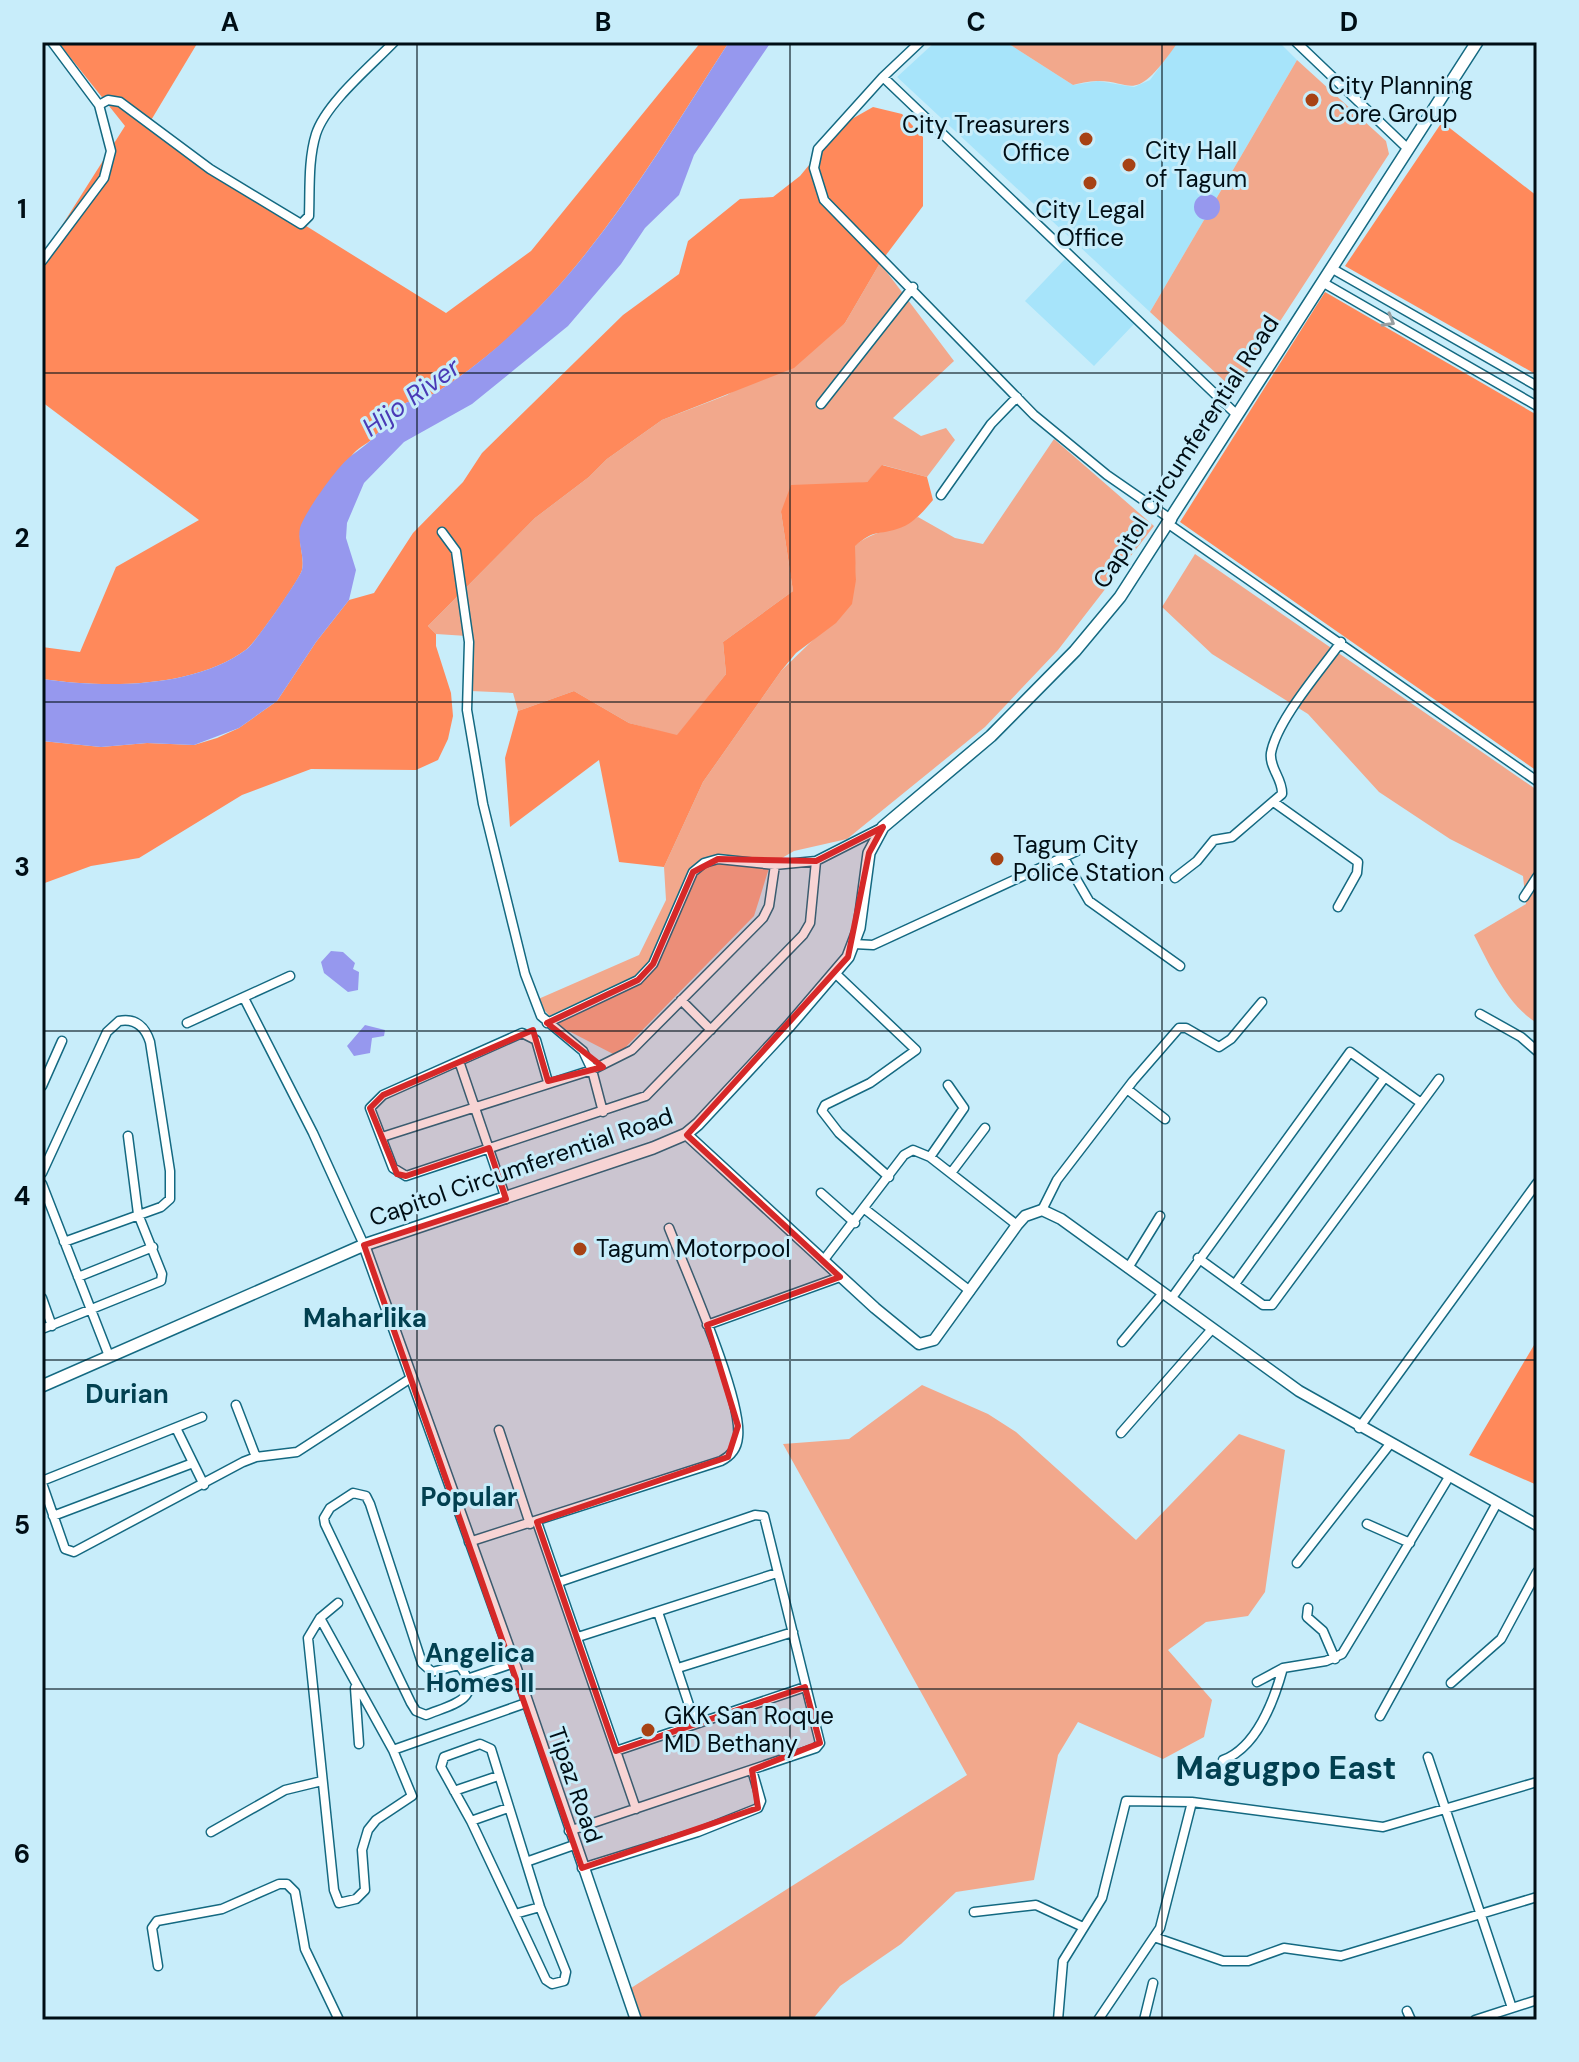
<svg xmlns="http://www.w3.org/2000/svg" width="1579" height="2062" font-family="'DM Sans',sans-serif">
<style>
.built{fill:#a7e4fa}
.green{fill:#f2a88c}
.forest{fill:#ff895b}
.water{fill:#9698ee}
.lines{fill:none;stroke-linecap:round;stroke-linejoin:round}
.minor-casing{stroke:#146981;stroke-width:11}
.tertiary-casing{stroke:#146981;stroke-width:13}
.secondary-casing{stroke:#146981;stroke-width:14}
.minor{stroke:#fff;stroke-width:8}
.tertiary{stroke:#fff;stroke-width:10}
.secondary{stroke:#fff;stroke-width:11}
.oneway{stroke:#999fa1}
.marked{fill:#d62828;fill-opacity:0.2;stroke:#d62828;stroke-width:6;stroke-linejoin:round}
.grid{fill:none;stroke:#000e15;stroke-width:2;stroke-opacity:0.55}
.poi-dot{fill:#a74214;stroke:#c8edfa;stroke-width:3}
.labels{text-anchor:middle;stroke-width:6;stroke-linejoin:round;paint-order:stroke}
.poi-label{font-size:24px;fill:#000e15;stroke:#c8edfa;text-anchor:start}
.street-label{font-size:24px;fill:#000e15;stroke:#c8edfa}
.water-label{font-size:26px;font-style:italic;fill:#4a3ab6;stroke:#c8edfa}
.neighbourhood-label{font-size:26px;font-weight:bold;fill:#024050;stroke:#c8edfa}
.district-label{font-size:32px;font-weight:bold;fill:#024050;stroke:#c8edfa}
.neatline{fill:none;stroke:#000e15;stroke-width:3}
.grid-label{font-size:26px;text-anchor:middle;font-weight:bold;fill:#000e15}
</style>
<rect width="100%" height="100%" fill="#c8edfa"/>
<!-- built -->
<path class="built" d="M935,42H1006L1073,85L1098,81L1134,87L1150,80L1178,42H1279L1297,60L1216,199L1206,195L1195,203L1204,220L1150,312L897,77Z
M1065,259L1134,324L1094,366L1025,301Z"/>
<!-- green -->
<path class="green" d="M1006,42H1178C1125,119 1135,67 1073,85Z
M1297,60L1386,141L1389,154L1238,386L1232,388L1150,312L1204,220L1218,213L1216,199Z
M880,263L954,361L893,418L921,436L946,428L955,440L927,477L883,465L867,482L842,485L781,512L793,591L723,642L726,674L677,736L629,723L574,691L518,711L513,693L471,691L467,636L436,634L428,626L535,518L589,477L607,459L662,420L727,395L845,323Z
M1054,439L1154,526L1058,650L985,727L847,839L794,851L770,865L754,916L617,1056L557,1025L536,1000L639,955L666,900L664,867L703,782L781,671L815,638L856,580L854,546C876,529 895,531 918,517L955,538L983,544Z
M1195,554L1537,790V1023C1508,1006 1489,964 1474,935L1526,904L1523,876L1450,839L1379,792L1308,714L1212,654L1162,607Z
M922,1385L988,1414L1016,1432L1136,1540L1239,1434L1285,1450L1265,1592L1248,1616L1206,1622L1168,1650L1212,1700L1204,1737L1163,1759L1078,1722L1058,1755L1034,1880L956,1892L901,1944L840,1986L812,2020H642L631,1988L967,1775L783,1444L849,1439Z"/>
<!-- forest -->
<path class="forest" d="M58,42H198L147,127L446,313L531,251L701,42H729C661,147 599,255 506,340C489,355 452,384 433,394C424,399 413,399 404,404C391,412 386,424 376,435C370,443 360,446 353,454C343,467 304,515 301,528C297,541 305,557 302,570C300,579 255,643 247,649C193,689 105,688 42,679V647L80,652L116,567L199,520L42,402V257L125,126Z
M873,107L902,114L923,137V206L880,263L845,323L794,368L662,420L607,459L589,477L535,518L428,626L436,634V646L451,693L453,716L448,739L438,760L416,770L311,769L242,795L139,858L91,866L42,884V741L101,747L147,743L194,745L217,738L239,728L277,701L316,642L349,600L374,593L413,533L463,482L482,453L623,315L679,274L688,241L740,199L773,197L800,176L843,124Z
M1442,122L1537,196V375L1345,266Z
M1325,292L1537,415V771L1180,522Z
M882,465L927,477L933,500C923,512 912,525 897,529C874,536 875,529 855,546L856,580L852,604L836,623L796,653L781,671L703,782L664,867L619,862L599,760L510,827L505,758L518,711L574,691L629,723L677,735L726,674L723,642L793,591L781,512L791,485L867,482Z
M1537,1340V1485L1469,1455Z"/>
<!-- water -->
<path class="water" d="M729,42H771L694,155L679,195L645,228L621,264L568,326L472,404L404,442L364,483L347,523L346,538L356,570L349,600L316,642L277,701L239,728L194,745L147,743L101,747L42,741V679C105,688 193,689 247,649C255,643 300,578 302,570C305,557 297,541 300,528C304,514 330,478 340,467C350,454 366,447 376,435C386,424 391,412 404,404C413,399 424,399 433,394C452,384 489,355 505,340C599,256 661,147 729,42Z
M1194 207a13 13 0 1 1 26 0a13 13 0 1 1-26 0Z
M331,951L343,952L355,963L353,969L359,972L358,990L348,992L324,973L321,962Z
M365,1025L385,1030L384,1036L372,1038L370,1053L354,1056L347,1046Z"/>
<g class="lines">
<defs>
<path id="minor" d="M920,42L883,77L1236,414
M1296,42L1408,149
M883,77L818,149L814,168L824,200L1034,415L1107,475L1172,520
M99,105L108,100L120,102L210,169L301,224L309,216C310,189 308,160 316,134C326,103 371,66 394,42
M42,261L104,178L111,151L99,105L52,42
M1331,268L1537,386
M1322,282L1537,406
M821,404L913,287
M941,495L991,424L1017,397
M1170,525L1537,781
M442,532L456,551L469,642L467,710L483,804L525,974L541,1016L583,1051L592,1070L632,1050L763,918L769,906L775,865
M1275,803L1358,862L1357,873L1338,907
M1064,858L1089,901L1180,966
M1175,878L1197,861L1214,840L1232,837L1282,794C1283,779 1269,768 1271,753C1277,720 1321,670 1341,642
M1524,897L1537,877
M854,944L873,945L1077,851
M836,974L916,1050L870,1083L825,1105L822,1111L839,1133L889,1177
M244,998L313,1133L364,1245
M681,1000L711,1030
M1480,1014L1521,1037L1537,1051
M187,1023L290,976
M547,1023L638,980L653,964L693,872L704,863L718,859L775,865L816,861L883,827
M459,1061L506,1199
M548,1082L536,1040L522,1033L383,1095L370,1108L393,1168L406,1176L646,1096L803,935L810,923L816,861
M42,1086L62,1041
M1127,1089L1165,1119
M382,1137L592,1070L603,1112
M930,1157L964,1108L948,1085
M42,1173L107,1032L119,1021C135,1018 145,1026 150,1042L170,1171V1199L161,1207L64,1242
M951,1173L985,1128
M42,1184L109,1356
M821,1193L855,1223
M866,1210L970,1291
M1042,1210L1057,1180L1133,1081L1179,1028H1186L1219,1047L1231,1039L1262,1002
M1198,1258L1263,1305H1272L1439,1079
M823,1261L904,1155L913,1150L930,1157L1017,1225
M1128,1268L1160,1216
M78,1277L153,1247
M1235,1284L1385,1077
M42,1298L52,1326
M1171,1299L1350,1052L1421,1103
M707,1325L840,1277
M42,1329L161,1281L162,1274L138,1214L128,1136
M1122,1342L1163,1293
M236,1405L256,1457
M176,1428L204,1485
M1359,1428L1537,1183
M499,1430L530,1524
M1121,1433L1212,1329
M42,1481L202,1417
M42,1483L65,1549L74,1552L243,1462L256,1457L297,1452L411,1378
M353,1493L366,1496L370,1504L422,1663L432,1672L459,1665C486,1699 453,1704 426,1715L416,1711L411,1703L325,1524L324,1518L330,1508Z
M53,1516L193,1463
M537,1522L636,1809
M1367,1524L1410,1543
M469,1542L721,1461C731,1456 737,1449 738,1437C743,1399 685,1269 669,1228
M1297,1563L1390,1444
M559,1582L755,1515L764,1516L820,1743L816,1748L569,1831
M1308,1608L1307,1617L1323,1631L1335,1659
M658,1612L695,1723
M320,1618L338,1603
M578,1637L777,1573
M678,1668L793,1632
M467,1679L514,1663
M1257,1682L1283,1668L1326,1661L1342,1654L1449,1477
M1451,1683L1501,1639L1537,1572
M355,1688L359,1744
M1380,1716L1497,1503
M480,1744L491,1749L540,1907L566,1972L564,1981L552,1984L546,1980L471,1821L441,1767L444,1757Z
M393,1750L320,1618L308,1638L334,1890L339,1903L356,1899L365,1890L362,1850L368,1830L376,1820L412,1796L393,1750L526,1703
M616,1751L805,1687
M1428,1757L1512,2008
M1223,1760C1256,1748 1274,1701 1283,1668
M454,1791L498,1776
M471,1821L508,1808
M211,1832L285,1790L322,1781
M526,1862L574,1845
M582,1868L698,1832L758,1808L761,1801L752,1770
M974,1912L1036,1905L1083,1927
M515,1914L540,1907
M1154,1937L1223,1961H1248L1284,1948L1341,1956L1537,1897
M158,1966L152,1928L157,1921L222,1909L279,1884H287L295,1892L305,1949L339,2020
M1407,2011L1411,2020
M1058,2020L1063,1961L1102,1898L1126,1801L1192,1802L1383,1827L1537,1782
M1098,2020L1160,1928L1192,1802
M1144,2020L1153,1983
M1475,2020L1537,2000"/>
<path id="tertiary" d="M686,1134L875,1308L919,1344L934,1340L1017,1225L1025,1216L1042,1210L1061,1219L1299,1391L1537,1525
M364,1245L514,1663L636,2020"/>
<path id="secondary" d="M42,1386L364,1245L653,1148L686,1134L698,1124L789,1026L848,957L859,928L869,853L883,827L991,736L1075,651L1120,597L1477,42"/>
</defs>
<!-- minor casing -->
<use href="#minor" class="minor-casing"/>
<!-- tertiary casing -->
<use href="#tertiary" class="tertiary-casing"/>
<!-- secondary casing -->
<use href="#secondary" class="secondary-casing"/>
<!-- minor -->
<use href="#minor" class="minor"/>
<!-- tertiary -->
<use href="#tertiary" class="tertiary"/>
<!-- secondary -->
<use href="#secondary" class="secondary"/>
</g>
<!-- one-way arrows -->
<defs><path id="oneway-chevron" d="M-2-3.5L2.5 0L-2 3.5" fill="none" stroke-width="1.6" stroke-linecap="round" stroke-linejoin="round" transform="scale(2)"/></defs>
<use class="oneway" href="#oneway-chevron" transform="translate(1389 321) rotate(30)"/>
<!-- marked area -->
<path class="marked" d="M883,827L869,853L848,957L687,1135L840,1277L707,1325L738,1426L728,1457L537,1522L616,1751L805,1687L820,1743L752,1770L758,1808L582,1868L364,1245L506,1199L489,1148L406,1176L397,1174L370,1108L383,1095L533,1030L548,1081L603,1067L547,1023L638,980L653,964L693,872L718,859L816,861Z"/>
<!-- grid -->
<path class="grid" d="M417,42V2020M790,42V2020M1162,42V2020M42,373H1537M42,702H1537M42,1031H1537M42,1360H1537M42,1689H1537"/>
<!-- markers -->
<g class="poi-dot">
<circle cx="1312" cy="100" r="8"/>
<circle cx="1086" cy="139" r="8"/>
<circle cx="1129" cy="165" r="8"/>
<circle cx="1090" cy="183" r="8"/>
<circle cx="997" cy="859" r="8"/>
<circle cx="580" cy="1249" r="8"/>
<circle cx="648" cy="1730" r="8"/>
</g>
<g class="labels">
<!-- poi labels -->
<g class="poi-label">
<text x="1328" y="94">City Planning<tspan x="1328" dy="28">Core Group</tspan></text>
<text x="1070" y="133" text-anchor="end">City Treasurers<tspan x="1070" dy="28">Office</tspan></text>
<text x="1145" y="159">City Hall<tspan x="1145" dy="28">of Tagum</tspan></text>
<text x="1090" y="218" text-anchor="middle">City Legal<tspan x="1090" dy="28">Office</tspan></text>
<text x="1013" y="853">Tagum City<tspan x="1013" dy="28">Police Station</tspan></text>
<text x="596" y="1257">Tagum Motorpool</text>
<text x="664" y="1724">GKK San Roque<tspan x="664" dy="28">MD Bethany</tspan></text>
</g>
<!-- street labels -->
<g class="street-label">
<text transform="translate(1186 452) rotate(-57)" y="8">Capitol Circumferential Road</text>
<text transform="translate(521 1167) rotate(-19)" y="8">Capitol Circumferential Road</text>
<text transform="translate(575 1785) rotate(71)" y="8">Tipaz Road</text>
</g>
<!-- water labels -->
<g class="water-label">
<text transform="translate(411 397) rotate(-36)" y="9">Hijo River</text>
</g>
<!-- neighbourhood labels -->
<g class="neighbourhood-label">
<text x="365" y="1327">Maharlika</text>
<text x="127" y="1403">Durian</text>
<text x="469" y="1506">Popular</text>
<text x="480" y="1662">Angelica<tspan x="480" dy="30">Homes II</tspan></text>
</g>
<!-- district labels -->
<g class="district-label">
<text x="1286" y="1779">Magugpo East</text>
</g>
</g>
<!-- border -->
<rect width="1579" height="2062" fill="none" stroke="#c8edfa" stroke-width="88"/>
<rect x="44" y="44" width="1491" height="1974" class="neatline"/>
<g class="grid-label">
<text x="230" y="31">A</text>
<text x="603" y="31">B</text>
<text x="976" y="31">C</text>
<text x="1349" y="31">D</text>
<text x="22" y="218">1</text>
<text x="22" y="547">2</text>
<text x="22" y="876">3</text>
<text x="22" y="1205">4</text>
<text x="22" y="1534">5</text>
<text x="22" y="1863">6</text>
</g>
</svg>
